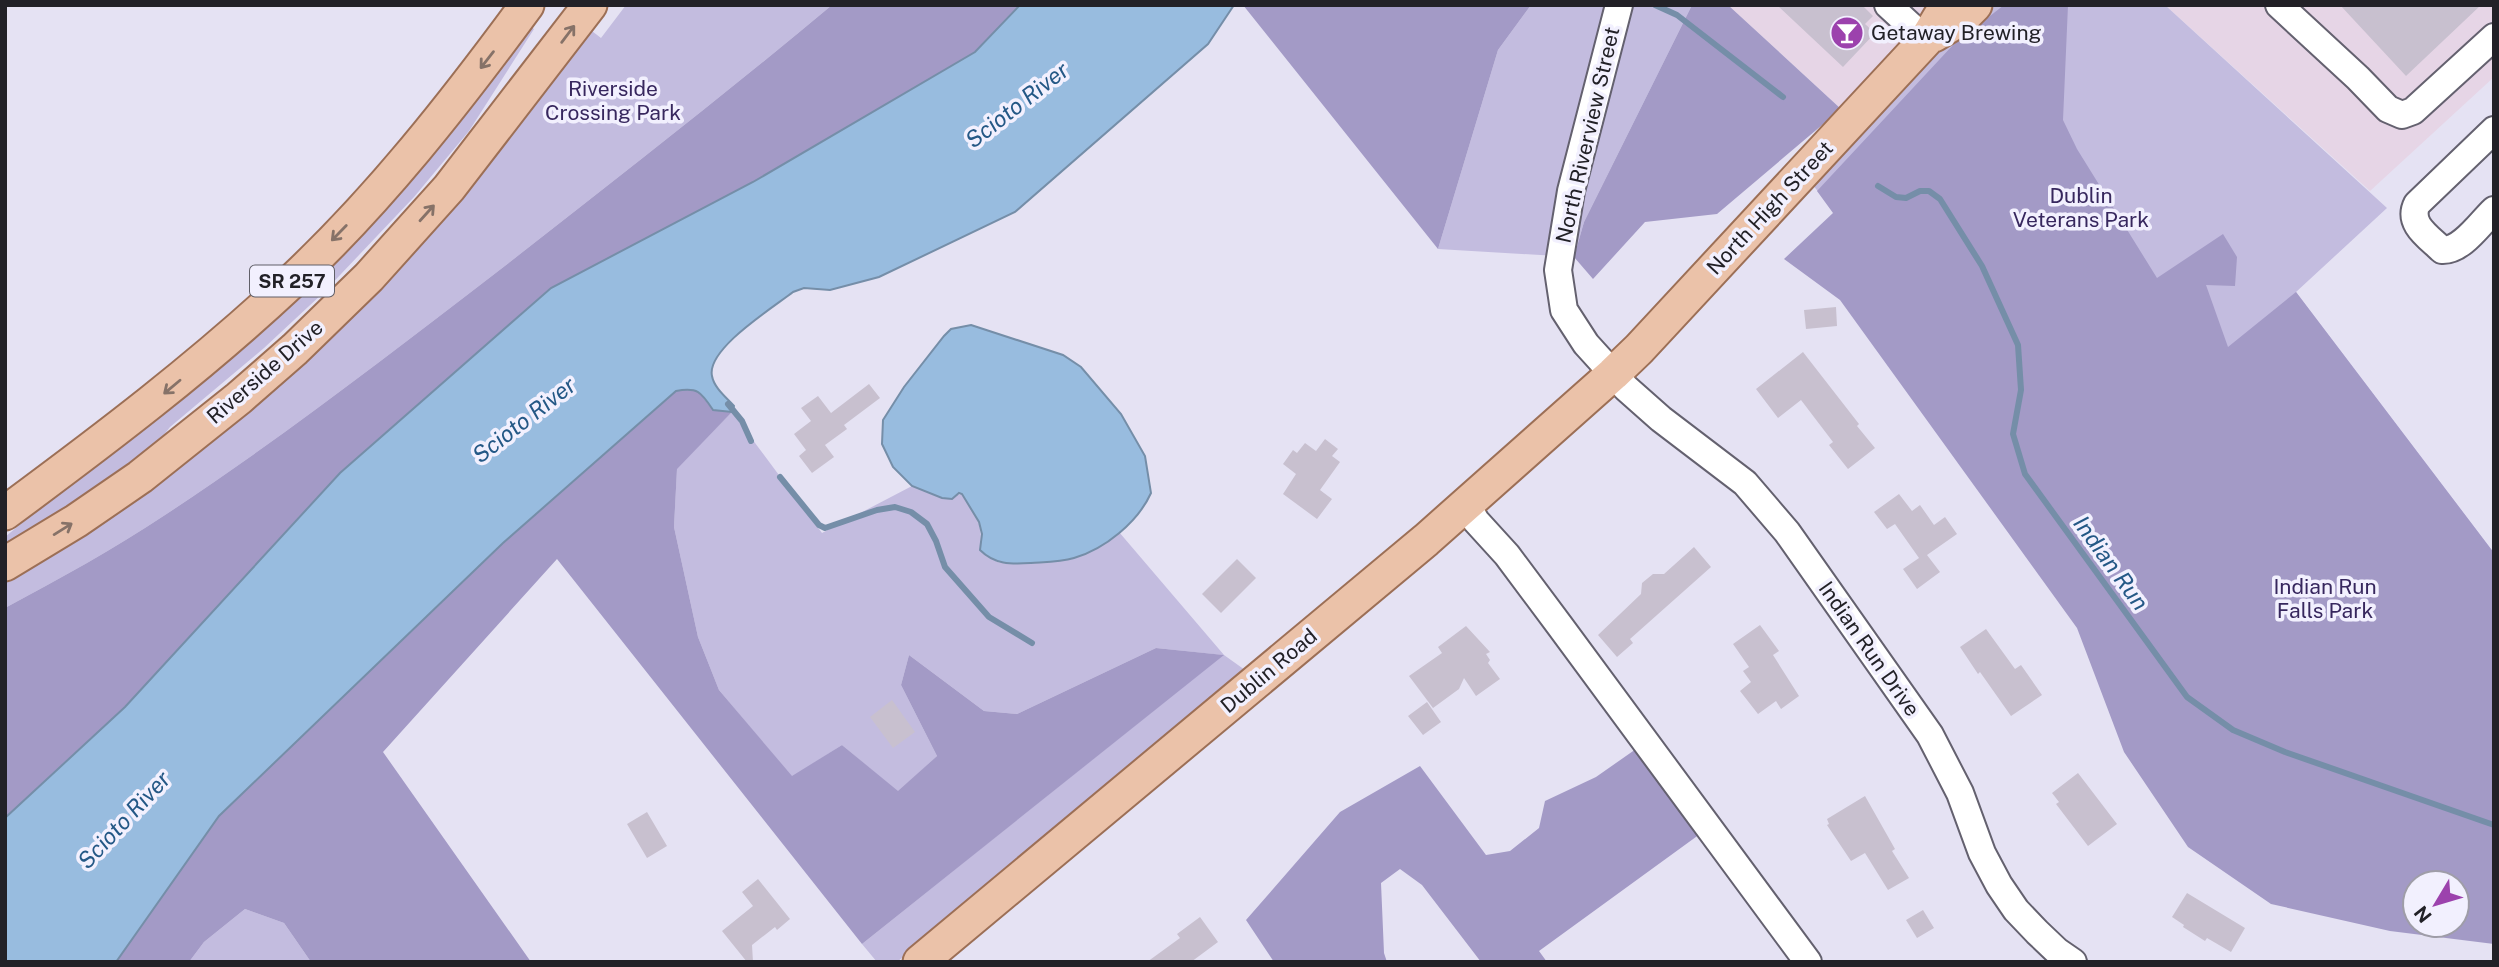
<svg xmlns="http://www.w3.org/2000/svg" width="2499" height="967" font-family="'Public Sans',sans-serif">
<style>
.commercial{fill:#e6d5e6}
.green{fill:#c3bcdf}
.forest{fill:#a39ac6;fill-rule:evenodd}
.water{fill:#98bcdf;stroke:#758ea8;stroke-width:2}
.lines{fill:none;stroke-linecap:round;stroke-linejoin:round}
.stream{stroke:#758ea8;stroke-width:6}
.building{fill:#c8c0cf}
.minor-casing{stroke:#64616f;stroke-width:30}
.major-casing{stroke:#9c6f56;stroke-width:37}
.minor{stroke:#fff;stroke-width:26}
.major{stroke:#ebc2a9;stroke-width:33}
.oneway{stroke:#867268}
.labels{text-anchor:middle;stroke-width:7;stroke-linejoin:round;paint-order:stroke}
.shield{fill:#f2f0fe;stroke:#605f68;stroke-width:2}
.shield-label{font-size:19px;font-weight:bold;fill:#222127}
.poi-label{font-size:21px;fill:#222127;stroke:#f2f0fe;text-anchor:start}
.park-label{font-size:21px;fill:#37275e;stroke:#f2f0fe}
.street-label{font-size:21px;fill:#222127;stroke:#f2f0fe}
.water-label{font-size:23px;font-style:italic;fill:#245886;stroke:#f2f0fe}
</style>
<rect width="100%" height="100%" fill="#e5e2f3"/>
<!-- commercial -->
<path class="commercial" d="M1728,5H1980L1864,130Z
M2165,5H2494V77L2370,191Z"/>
<!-- green -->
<path class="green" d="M626,5H832C722,97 610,184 497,272C389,355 279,440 165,515C114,549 59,579 5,608V579L141,492L588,28L601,38Z
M1531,5H1692L1584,222L1574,257L1438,249L1498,50Z
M1980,5H2165L2387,208L2296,292L2494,553L2041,489L1813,185Z
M527,24L534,29L469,131L414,197L323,293L264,348L170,427L150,453L5,552V537L133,431Z
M732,412L822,533L912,486L942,498L962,494C973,511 984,524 980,545L997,562L1009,564L1045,562L1082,555L1110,540L1119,532L1224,655L1245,670L897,962H877L862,944L1223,655L1156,648L1017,714L984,711L909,655L901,685L937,756L898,792L842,745L792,777L719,690L698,637L674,527L677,468Z
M245,909L284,923L311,962H189L204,942Z"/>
<!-- forest -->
<path class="forest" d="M832,5H1020L975,52L753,182L551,288L125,707L5,818V608C59,579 114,549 165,515C279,440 389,355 497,272C610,184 722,97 832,5Z
M1243,5H1531L1498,50L1438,249Z
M1692,5H1728L1841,109L1717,214L1645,222L1593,279L1574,257L1584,222Z
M2004,5H2068L2063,120L2077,149L2157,278L2223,234L2237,257L2235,286L2206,285L2228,347L2296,292L2494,553V944L2390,931L2271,904L2188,847L2124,752L2077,628L1840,300L1784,259L1833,213L1817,191L1953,45ZM2415,883H2457V925H2415Z
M689,388L698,391L713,410L732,412L677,469L674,527L698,637L719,690L792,776L842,745L898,791L937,756L901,685L909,655L984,711L1017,714L1156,648L1224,655L862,944L557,559L383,752L531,962H311L284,923L245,909L204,942L189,962H116L219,816L503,543L676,390Z
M1636,749L1700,834L1539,951L1547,962H1481L1422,885L1400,869L1381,883L1384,953L1387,962H1274L1246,920L1340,812L1420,766L1486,855L1510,851L1539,828L1545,801L1596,777Z"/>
<!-- water -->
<path class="water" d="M1020,5H1234L1208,44L1015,212L879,277L830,290L804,288L793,292C774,307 706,349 712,376C714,388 727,398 734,406L732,412L713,410C701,392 698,387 676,391L503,543L219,816L116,962H5V818L125,707L340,473L551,288L753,182L975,52Z
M971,325L1063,355L1081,367L1121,414L1145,456L1151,493C1138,522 1105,549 1074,558C1060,562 1045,562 1031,563C1011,564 995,565 980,550L982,534L979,522L962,494L959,493L952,499L942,498L912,486L893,467L882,444L883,420L904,387L944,336L951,329Z"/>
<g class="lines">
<!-- stream -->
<path class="stream" d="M1655,5L1677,15L1783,97
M1878,186L1896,197L1906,198L1920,191H1929L1940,199L1982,266L2018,345L2021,390L2013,434L2025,474L2187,697L2233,730L2285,752L2494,825
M728,404L742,421L751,441
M780,477L819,525L825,528L877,510L895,507L911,512L927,524L936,541L945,567L989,617L1032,643"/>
</g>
<!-- building -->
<path class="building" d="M1777,5H1862L1873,16L1865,24L1875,33L1843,67Z
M2340,5H2481L2406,76Z
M1836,307L1837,326L1806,329L1804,310Z
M1803,352L1859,424L1857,426L1875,448L1848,469L1829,445L1833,442L1801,400L1778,418L1756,389Z
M869,384L880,398L844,425L847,429L825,445L834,457L812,473L799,456L806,450L794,434L811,421L801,408L818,396L831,413Z
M1325,439L1338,449L1332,456L1340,462L1320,490L1332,499L1317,519L1283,494L1296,474L1283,464L1293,450L1297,453L1305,443L1316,451Z
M1899,494L1912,511L1920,505L1934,525L1945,517L1957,534L1927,555L1940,572L1917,589L1903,569L1919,558L1895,524L1887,529L1874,512Z
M1694,547L1711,567L1630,639L1633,643L1617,657L1598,635L1641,594L1642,583L1653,574H1664Z
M1237,559L1256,578L1221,613L1202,594Z
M1760,625L1779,651L1773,655L1799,696L1781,709L1776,701L1758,714L1740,691L1751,682L1743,671L1749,667L1733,644Z
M1466,626L1490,652L1486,654L1490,660L1488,663L1500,679L1476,696L1464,678L1459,689L1433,708L1409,676L1442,653L1438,647Z
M1986,629L2015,669L2021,665L2042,695L2011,716L1980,672L1978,674L1960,647Z
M892,700L915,732L893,748L870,717Z
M1427,702L1441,722L1423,735L1408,716Z
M2078,773L2117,824L2088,846L2056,804L2059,802L2052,793Z
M1865,796L1895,849L1892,851L1909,878L1888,890L1865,853L1851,861L1827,825L1829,824L1827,819Z
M647,812L667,846L647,858L627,824Z
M758,879L790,919L777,930L775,927L752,945L753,962H747L722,931L753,906L742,892Z
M2187,893L2245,928L2231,952L2207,938L2205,941L2183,927L2184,925L2172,917Z
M1923,910L1934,928L1917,938L1906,920Z
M1200,917L1218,942L1191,962H1147L1180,938L1177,934Z"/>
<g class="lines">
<defs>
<path id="minor" d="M1619,5L1571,191L1558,270L1564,310L1586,344L1626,388L1661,419L1745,483L1787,532L1930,735L1960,793L1982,853L1999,885L2016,910L2037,932L2057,951L2073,962
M1888,5L1926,40
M2279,5L2358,78L2388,109L2402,115L2413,111L2494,37
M2494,130L2417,204C2407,224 2429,237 2442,250C2462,251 2480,223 2494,210
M1467,506L1476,521L1507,555L1560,626L1808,962"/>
<path id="major" d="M1934,35L1962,18L1975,5
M5,513C105,439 199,368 290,283C379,200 455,103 527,5
M5,564L76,521L140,477L239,398L295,349L369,277L449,188L590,5
M920,962L1426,540L1613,374L1639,349L1926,40L1947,5"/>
</defs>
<!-- minor casing -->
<use href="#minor" class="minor-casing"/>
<!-- major casing -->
<use href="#major" class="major-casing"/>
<!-- minor -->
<use href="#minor" class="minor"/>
<!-- major -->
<use href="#major" class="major"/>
</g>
<!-- one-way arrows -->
<defs><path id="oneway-shaft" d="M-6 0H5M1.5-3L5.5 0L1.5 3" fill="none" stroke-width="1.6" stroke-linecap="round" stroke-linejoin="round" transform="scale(1.75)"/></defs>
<g class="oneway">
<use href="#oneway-shaft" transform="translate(568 34) rotate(-53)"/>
<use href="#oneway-shaft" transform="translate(487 60) rotate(128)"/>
<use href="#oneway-shaft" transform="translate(427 213) rotate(-48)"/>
<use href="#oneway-shaft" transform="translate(339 233) rotate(134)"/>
<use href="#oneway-shaft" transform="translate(172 387) rotate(140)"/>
<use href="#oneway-shaft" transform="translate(63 529) rotate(-32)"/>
</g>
<!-- icons -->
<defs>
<symbol id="bar-disc" viewBox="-11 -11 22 22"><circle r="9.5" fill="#9c42ad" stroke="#f2f0fe"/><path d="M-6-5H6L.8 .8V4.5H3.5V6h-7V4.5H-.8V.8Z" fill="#fff"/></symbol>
</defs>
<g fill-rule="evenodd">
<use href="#bar-disc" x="1828" y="14" width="38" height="38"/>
</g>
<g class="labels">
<!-- shield labels -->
<rect class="shield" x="250" y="265.5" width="84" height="31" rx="5"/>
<g class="shield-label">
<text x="292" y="288">SR 257</text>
</g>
<!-- poi labels -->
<g class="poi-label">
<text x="1871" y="40">Getaway Brewing</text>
</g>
<!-- park labels -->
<g class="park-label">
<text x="613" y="96">Riverside<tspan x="613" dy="24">Crossing Park</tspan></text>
<text x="2081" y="203">Dublin<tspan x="2081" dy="24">Veterans Park</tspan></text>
<text x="2325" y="594">Indian Run<tspan x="2325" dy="24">Falls Park</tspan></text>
</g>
<!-- street labels -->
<g class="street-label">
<text transform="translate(1588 135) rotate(-77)" y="7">North Riverview Street</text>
<text transform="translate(1770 208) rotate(-47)" y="7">North High Street</text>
<text transform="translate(265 372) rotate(-41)" y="7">Riverside Drive</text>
<text transform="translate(1869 649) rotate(55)" y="7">Indian Run Drive</text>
<text transform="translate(1269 671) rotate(-40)" y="7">Dublin Road</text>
</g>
<!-- water labels -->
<g class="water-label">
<text transform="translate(1017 105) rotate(-38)" y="8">Scioto River</text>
<text transform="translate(524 420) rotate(-38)" y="8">Scioto River</text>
<text transform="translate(2111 563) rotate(54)" y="8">Indian Run</text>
<text transform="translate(124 820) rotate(-47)" y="8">Scioto River</text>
</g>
</g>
<!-- border -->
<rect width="2499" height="967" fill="none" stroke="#222127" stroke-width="14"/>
<!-- north arrow -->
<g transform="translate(2436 904) rotate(232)"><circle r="33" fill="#f2f0fe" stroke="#9f9da8" stroke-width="2"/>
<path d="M0-5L12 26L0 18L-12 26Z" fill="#9c42ad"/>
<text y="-10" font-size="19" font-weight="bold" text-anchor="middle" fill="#222127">N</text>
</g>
</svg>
